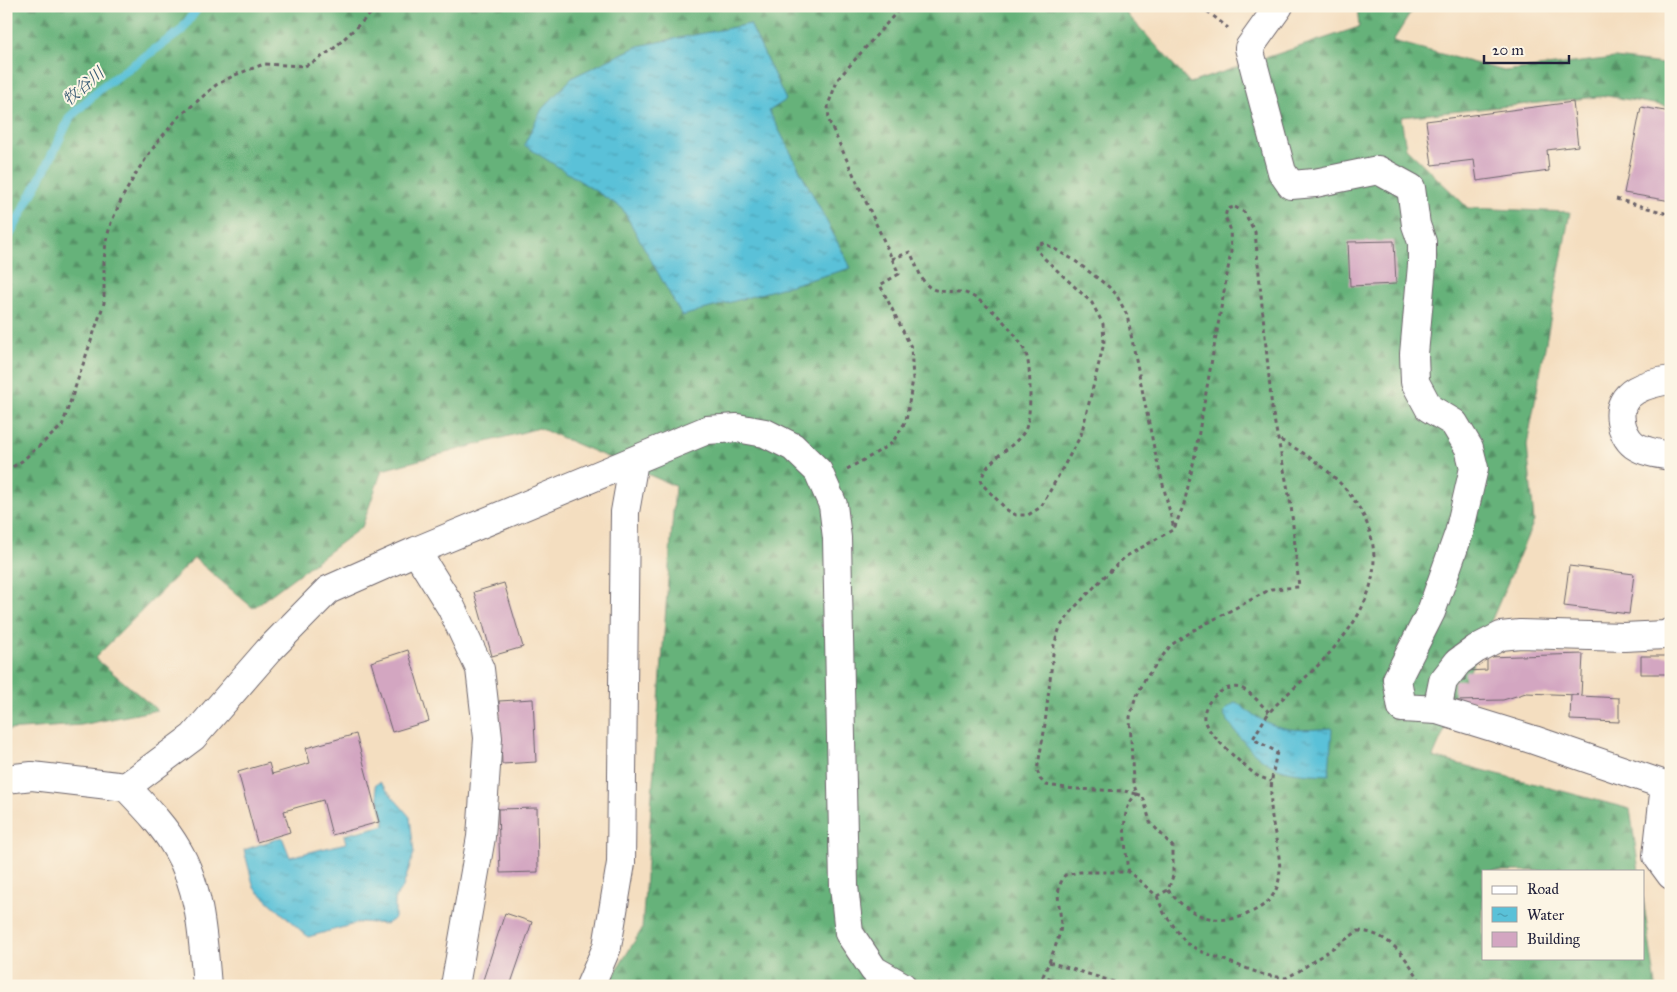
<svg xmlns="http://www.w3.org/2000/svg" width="1677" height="992" font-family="'IM FELL Great Primer','Noto Serif JP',serif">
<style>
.forest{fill:url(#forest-firs);stroke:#446a5a}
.water{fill:url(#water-ripples);stroke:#3e728a}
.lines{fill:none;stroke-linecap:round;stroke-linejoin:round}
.stream{stroke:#5ac1d8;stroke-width:9}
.building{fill:#d3a6c1}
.minor-casing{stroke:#6c646a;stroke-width:30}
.path{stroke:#6c646a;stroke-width:3;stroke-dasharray:4 4;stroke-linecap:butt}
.minor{stroke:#fff;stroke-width:28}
.labels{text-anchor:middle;stroke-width:4;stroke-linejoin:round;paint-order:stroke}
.water-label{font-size:16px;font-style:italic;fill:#365a72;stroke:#fcf5e5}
</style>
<defs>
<pattern id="forest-firs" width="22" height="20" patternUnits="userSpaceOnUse" patternTransform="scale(1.25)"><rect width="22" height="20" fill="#66b27a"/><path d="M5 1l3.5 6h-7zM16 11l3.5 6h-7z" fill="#549065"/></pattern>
<pattern id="water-ripples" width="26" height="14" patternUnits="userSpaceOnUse" patternTransform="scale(1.25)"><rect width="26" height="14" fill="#5ac1d8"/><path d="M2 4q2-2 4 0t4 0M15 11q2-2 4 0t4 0" fill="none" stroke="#4a9cb0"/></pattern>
</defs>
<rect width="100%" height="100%" fill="#fcf5e5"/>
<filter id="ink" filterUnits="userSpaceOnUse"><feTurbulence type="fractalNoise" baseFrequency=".02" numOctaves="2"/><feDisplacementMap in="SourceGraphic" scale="10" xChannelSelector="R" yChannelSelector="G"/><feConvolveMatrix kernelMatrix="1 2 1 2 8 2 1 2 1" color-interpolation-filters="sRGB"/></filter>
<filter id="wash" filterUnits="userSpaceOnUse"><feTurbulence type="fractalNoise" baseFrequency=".0096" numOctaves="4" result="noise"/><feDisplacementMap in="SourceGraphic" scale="20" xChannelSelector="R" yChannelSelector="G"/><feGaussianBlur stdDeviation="1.12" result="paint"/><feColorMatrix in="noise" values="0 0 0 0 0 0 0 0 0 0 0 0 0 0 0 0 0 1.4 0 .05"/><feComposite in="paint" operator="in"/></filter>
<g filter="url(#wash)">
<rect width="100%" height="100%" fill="#f4dec0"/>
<!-- forest -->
<path class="forest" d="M6,6H1120L1190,83L1359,27L1357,6H1415L1393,41L1504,71L1615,58L1671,65V107L1607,96L1401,117L1406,148L1468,208L1570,212L1527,445L1534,521L1433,757L1630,809L1639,871H1483V958H1643V898L1656,986H607L642,929L675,486L539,428L382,470L362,527L253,608L194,558L95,658L157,710L81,725L6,730Z"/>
<!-- water -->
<path class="water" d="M750,24L786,100L769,111L851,268L682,316L622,208L524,145L542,109L573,77L638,46Z
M1236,702C1272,731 1287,732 1332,728L1329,775C1314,774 1293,774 1278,768C1253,758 1237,735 1223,713L1230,706Z
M380,782L410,817L414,853L403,887L395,898V918L386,924L362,922L308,937L254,888L244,850L282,837L290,857L346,843L344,835L385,825L375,785Z"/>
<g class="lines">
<!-- stream -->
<path class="stream" d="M6,242L48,163L70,117L102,87L181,31L199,6"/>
</g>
<g id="blocks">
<!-- building -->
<path class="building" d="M1573,102L1578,146L1547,150L1549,171L1477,181L1474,160L1432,165L1426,121Z
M1641,107L1671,112V201L1624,193Z
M1394,241L1396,284L1350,286L1348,242Z
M1569,566L1634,574L1629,614L1564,606Z
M504,583L523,647L492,656L474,592Z
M408,650L429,721L392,732L371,662Z
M1583,654L1581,696L1619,698V722L1570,720L1571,695H1578L1526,693L1503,700L1454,701V680H1465V671L1487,670V657Z
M1641,656H1671V674H1641Z
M533,699L536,762L502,764L499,701Z
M356,734L379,822L332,835L323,800L284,811L290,832L257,842L238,772L269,763L272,774L310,763L306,748Z
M537,808L538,872L500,873L498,809Z
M505,913L532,922L510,986H489L482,983Z"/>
</g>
</g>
<g filter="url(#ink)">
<use href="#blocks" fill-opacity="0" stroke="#6c646a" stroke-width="1"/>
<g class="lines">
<defs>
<path id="minor" d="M1279,6L1249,48L1282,172L1291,185L1315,183L1378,170L1411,188L1416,225L1422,242V265L1414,354L1415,382L1429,408L1454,423L1469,448L1474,468L1459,533L1431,612L1397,679L1402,708L1437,710L1534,740L1665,785L1657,856L1671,875
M1671,380C1648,383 1616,391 1621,421C1622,429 1627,440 1634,445C1644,452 1658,454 1671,456
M416,551L451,607L480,669L488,738L481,837L455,986
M1437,710L1443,681L1458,662L1476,649L1501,636L1520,634L1624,637L1665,635L1671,632
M6,779L32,776L126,787C144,806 164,826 177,849C201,889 203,940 207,986
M126,787L193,737L268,651L328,590L416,551L707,430L737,428L765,433L793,447L818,471L833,505L837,538L844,886L849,933L874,970L902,986
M590,986L607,947L621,863L625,512L634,461"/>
</defs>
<!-- minor casing -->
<use href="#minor" class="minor-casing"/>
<!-- path -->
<path class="path" d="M1201,6L1228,28
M1616,199L1662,212L1671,216
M1235,207L1244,212L1255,232L1272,409L1291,505L1299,587L1271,589L1194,630L1171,645L1145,679L1135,700L1130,717L1133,782L1137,794L1124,791L1074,789L1046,785L1040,779L1037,770L1044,732L1054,645L1060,627L1076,606L1103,578L1125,557L1174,529L1184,504L1194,460L1231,252L1230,228L1225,217L1227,209Z
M892,259L910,252C915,261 919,275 925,283C937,297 954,288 968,294C981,300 991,309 1001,319C1011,329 1023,344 1027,357C1031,371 1032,421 1024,432C1012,450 983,460 981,483L1007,510L1016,515H1028L1041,507L1081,435L1104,343L1103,324L1092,303L1044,258L1036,249L1038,244L1044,243L1074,260L1109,287L1116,294L1127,315L1154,448L1174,529
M847,469L871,456L892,443L906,421L913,379L911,347L880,285L899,274L829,121L828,105L838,79L902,6
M6,471L22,461L62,426L104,303V261L106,241L111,223L122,198L138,170L158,141L179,117L216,85L235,75L264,64L305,66L317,60L332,50L379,6
M1269,712C1261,705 1253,694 1243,689C1227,681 1202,701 1204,719C1205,732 1245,767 1256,775C1261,778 1266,779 1271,781
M1137,794L1143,796L1150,822L1173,847V876L1168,890L1157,896L1129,872L1127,864C1126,842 1118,810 1137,794Z
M1168,890C1184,910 1204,922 1230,919C1241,918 1250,913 1259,908C1293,888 1276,848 1272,817C1269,793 1272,775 1277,752L1253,739C1258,730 1263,721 1269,713C1280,699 1295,688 1307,676C1320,664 1332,651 1343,637C1409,554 1361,480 1278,439
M1157,896L1164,913L1186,943L1200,951L1264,975L1286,978L1299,971L1358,931C1390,932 1409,961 1423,986
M1049,962L1127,986
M1074,986L1043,976C1049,962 1056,947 1060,932C1064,911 1051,895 1065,875L1080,872H1129"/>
<!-- minor -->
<use href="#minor" class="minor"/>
</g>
</g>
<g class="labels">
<!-- water labels -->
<g class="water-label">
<text transform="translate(83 86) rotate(-41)" y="6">牧谷川</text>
</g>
</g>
<!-- margin -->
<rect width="1677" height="992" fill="none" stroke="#fcf5e5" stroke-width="25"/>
<!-- legend -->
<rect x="1482" y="870" width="162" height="90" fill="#fcf5e5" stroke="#a5a1a1"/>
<rect x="1492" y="886" width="25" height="8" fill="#ffffff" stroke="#a5a1a1"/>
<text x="1527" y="894" font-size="15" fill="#22223b">Road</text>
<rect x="1492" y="907" width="25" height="15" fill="url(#water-ripples)" stroke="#a5a1a1"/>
<text x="1527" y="920" font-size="15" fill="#22223b">Water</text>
<rect x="1492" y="932" width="25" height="15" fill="#d3a6c1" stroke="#a5a1a1"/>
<text x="1527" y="944" font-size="15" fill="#22223b">Building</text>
<!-- scale -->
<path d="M1484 55v8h85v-8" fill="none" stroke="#22223b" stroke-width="2.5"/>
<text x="1492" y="55" font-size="15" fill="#22223b" stroke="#fcf5e5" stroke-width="4" paint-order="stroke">20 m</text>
</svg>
